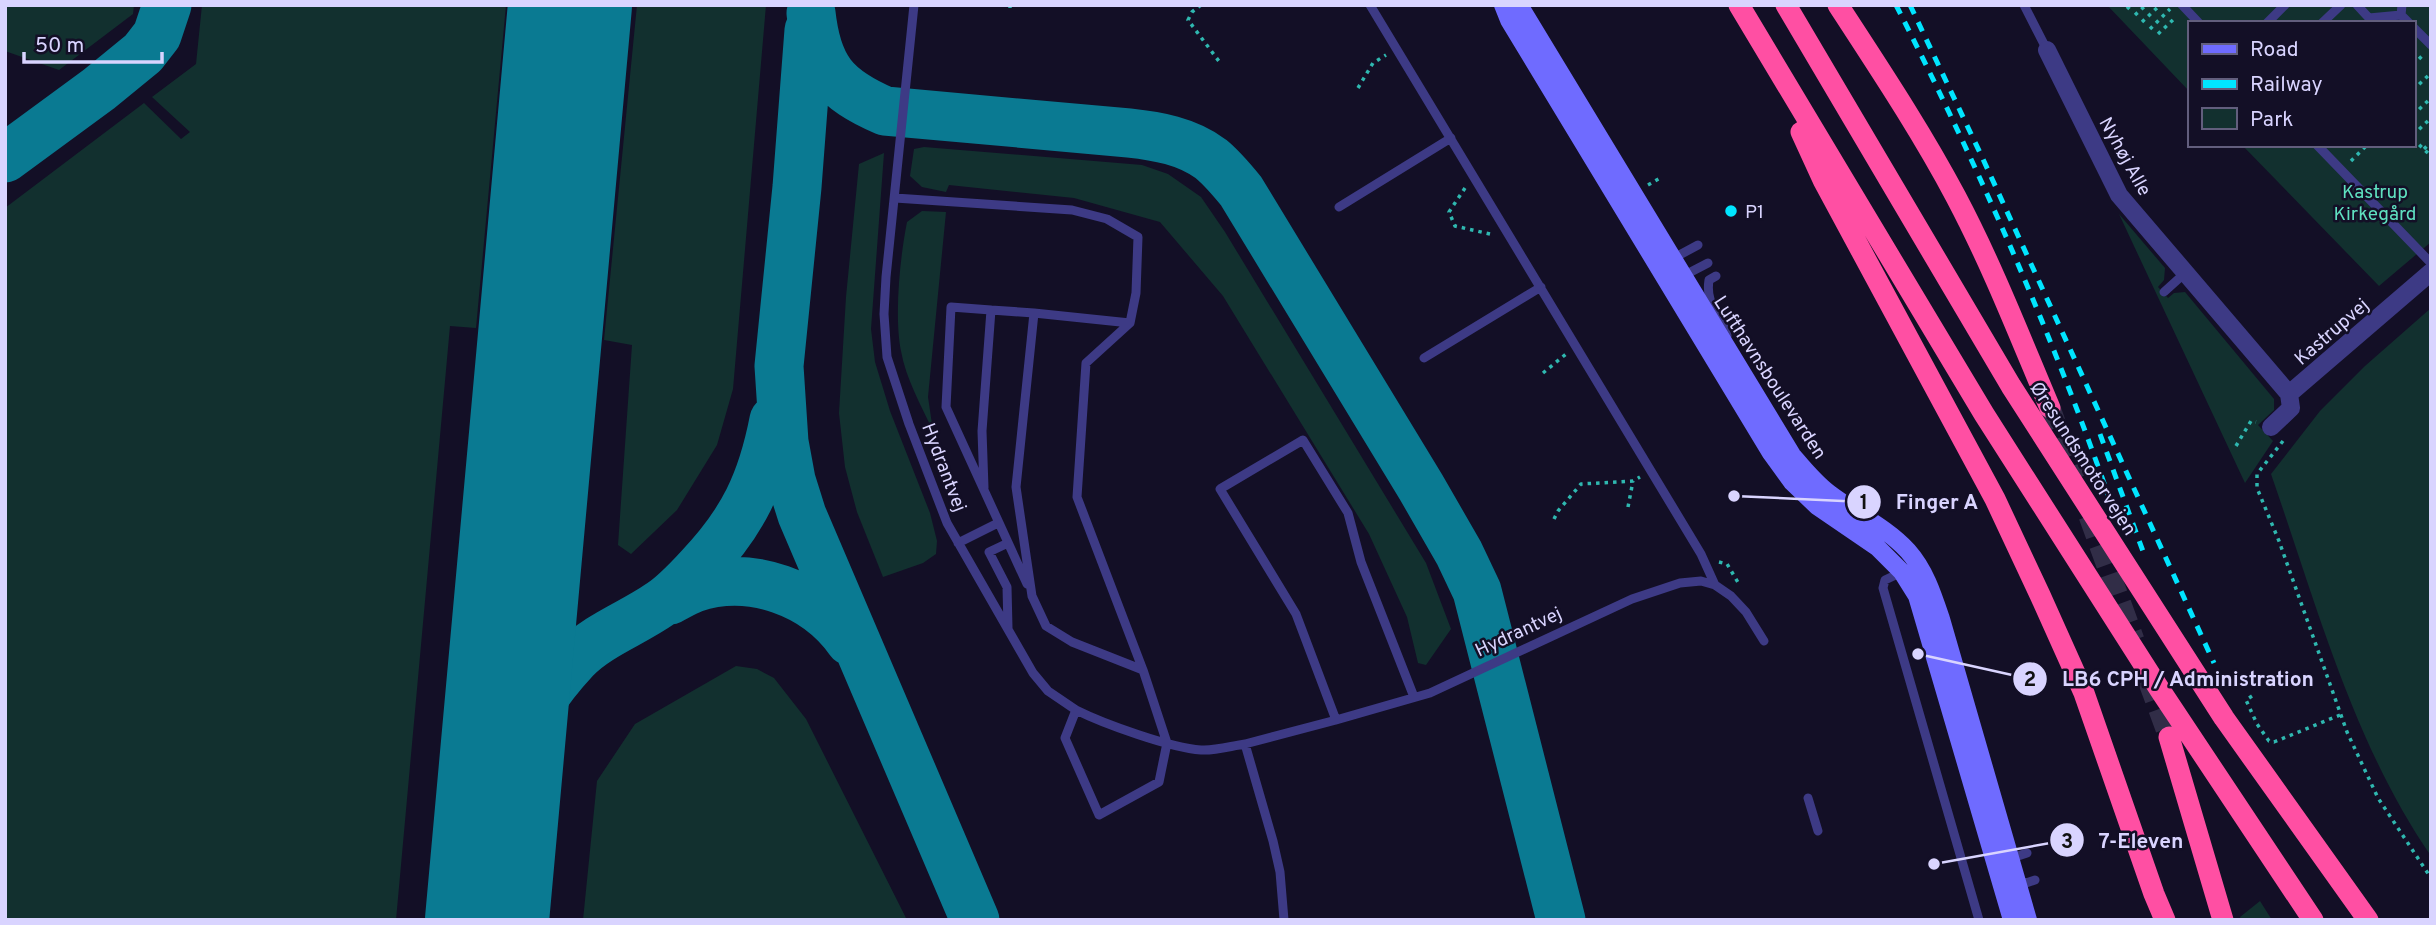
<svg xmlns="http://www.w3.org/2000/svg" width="2436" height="925" font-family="Overpass,sans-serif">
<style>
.green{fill:#12302f}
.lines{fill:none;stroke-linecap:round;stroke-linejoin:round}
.taxiway{stroke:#0a7a92;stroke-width:49}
.runway{stroke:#0a7a92;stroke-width:124}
.highway-tunnel{stroke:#312d47;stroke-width:21;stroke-dasharray:21 10;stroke-linecap:butt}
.path{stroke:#2fb8b0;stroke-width:3.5;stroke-dasharray:3.5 5;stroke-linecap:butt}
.lane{stroke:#3d3a85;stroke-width:9}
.street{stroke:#3d3a85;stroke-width:18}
.secondary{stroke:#6f6bff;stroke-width:18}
.highway{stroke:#ff4fa3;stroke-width:21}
.rail{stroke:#00e5ff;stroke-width:5;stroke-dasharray:10 9;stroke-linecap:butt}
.poi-dot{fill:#00e5ff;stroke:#130f26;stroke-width:2.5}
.labels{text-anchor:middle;stroke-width:5;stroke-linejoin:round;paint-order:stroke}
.street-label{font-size:19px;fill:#d9d4ff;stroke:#130f26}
.park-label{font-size:19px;fill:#5fe0c0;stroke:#130f26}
.poi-label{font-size:19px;fill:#d9d4ff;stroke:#130f26;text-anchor:start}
.leader{fill:none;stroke:#d9d4ff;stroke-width:2.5}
.callout-dot{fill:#d9d4ff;stroke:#130f26;stroke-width:2.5}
.mark-label{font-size:21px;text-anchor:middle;font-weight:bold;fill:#111}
.callout-label{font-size:21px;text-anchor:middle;font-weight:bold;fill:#d9d4ff;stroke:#130f26;stroke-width:5;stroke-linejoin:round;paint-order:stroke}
</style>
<rect width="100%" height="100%" fill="#130f26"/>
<!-- green -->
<path class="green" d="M5,5H134L133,14L59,70L5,51Z
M202,5H506L476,328L450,326L396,920H5V208L144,103L181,139L190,132L152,97L196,64Z
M637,5H766L733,389L717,445L677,510L631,554L618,545L632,345L604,340Z
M2107,5H2431V242L2379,286L2242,145H2413V23H2189V91Z
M924,147L1142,165L1168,174L1201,197L1225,232L1426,563L1451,629L1426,665L1418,663L1407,617L1369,534L1223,296L1160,222L1074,198L949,185L946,192L922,187L910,176L914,149Z
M884,153L871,329L875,362L890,411L930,513L937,541L936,554L923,563L883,577L857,512L845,467L839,413L846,297L859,164Z
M922,211L946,212L928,397L933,431C921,405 906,379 901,351C894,316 900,257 907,222Z
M2119,214L2165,268L2164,280L2158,287L2168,298L2174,293L2185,292L2274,399V410L2258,425L2273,441L2245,483Z
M2431,308V856C2353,743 2316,603 2271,474L2320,411L2365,366Z
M736,666L757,669L774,678L806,719L907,920H583L597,781L635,724Z
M2260,901L2272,920H2241L2240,917Z"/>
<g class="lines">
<!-- taxiway -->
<path class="taxiway" d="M811,13C817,68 834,89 885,111L1129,133C1157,136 1187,141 1211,159C1222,168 1232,180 1241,191L1421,487L1459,553L1477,591L1561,920
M809,30L797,187L779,366L784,442L791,480L802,515L975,920
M5,158L99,89L143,53L157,35L167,5
M670,600C678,596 686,591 694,588C751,569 816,593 850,641
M496,824C503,802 506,779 513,757C526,720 549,687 575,659C598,635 633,623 660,604C674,595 687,581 699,568C743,522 762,482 774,420"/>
<!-- runway -->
<path class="runway" d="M487,920L570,5"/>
<!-- highway-tunnel -->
<path class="highway-tunnel" d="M2050,408L2075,479
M2089,516L2134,640
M2148,680L2169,737"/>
<!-- path -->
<path class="path" d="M1010,5V8
M1201,5L1192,12L1188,20L1221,64
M2127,9L2131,5
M2135,15L2146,5
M2142,22L2160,5
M2150,29L2170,9
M2158,34L2176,17
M2413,65L2424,54
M1358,88L1373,63L1386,55
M2413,90L2431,73
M2413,115L2431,98
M2413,135L2431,118
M2413,139L2431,156
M2424,149L2431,142
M2351,161L2367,145
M1648,185L1662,177
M1465,188L1449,212L1455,226L1494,235
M1543,373L1566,354
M2283,441L2257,474V488L2279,541L2347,732L2378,798L2431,878
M2236,446L2251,421L2256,422
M1628,507L1633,481
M1554,519L1558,511L1581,484L1633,481L1640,477
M1719,562L1727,564L1739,584
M2252,696L2246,700L2257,724L2269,741L2274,742L2340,715"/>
<!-- lane -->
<path class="lane" d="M914,5L886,277L884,314L887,357L909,424L947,523L1033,673L1048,691L1076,710
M1370,5L1701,554L1715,585L1731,596L1746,612L1764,641
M2024,5L2047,50
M2182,5L2199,23
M2357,5L2369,18L2401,15L2402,5
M2401,15L2409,23
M2267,23L2285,5
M2322,23L2341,5
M2413,27L2431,45
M2317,145L2431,263
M895,198L1072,210L1107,219L1138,237L1136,293L1130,323L1086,363L1077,497L1143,670L1167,743L1159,782L1099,815L1065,738L1076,710C1104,724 1171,748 1201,750C1215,751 1231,746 1245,744L1273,841L1280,872L1284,920
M1339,207L1451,138
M1672,259L1698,245
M1683,276L1708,263
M1716,276L1709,280C1705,306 1721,313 1727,336
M2164,292L2185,273
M991,310L951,307L946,407L1027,584
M1130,323L1034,313L1016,487L1032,596L1046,626L1072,642L1143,670
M1424,358L1541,287
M984,488L982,431L991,310L1034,313
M958,543L998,523
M1008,543L989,552L1007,587L1008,628
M1902,572L1885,580L1883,588L1979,920
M1336,720L1430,693L1632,599L1680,583L1701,581L1715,585
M1245,744L1336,720L1296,614L1220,489L1303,440L1348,513L1361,562L1414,697
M1808,798L1818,831
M2009,859L2027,853
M2016,880L2026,883L2035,880"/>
<!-- street -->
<path class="street" d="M2047,50L2119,195L2289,394
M2289,394L2431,272
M2271,427L2291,408L2289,394"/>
<!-- secondary -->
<path class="secondary" d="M1503,5L1509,20L1771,453L1792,482L1817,506L1877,547L1902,572L1917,596L2012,920
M1519,5L1792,455C1804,469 1815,483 1830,494C1855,513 1886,527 1908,551C1925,570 1933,595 1941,619L2028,920"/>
<!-- highway -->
<path class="highway" d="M1739,5L1984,414L2160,690L2313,920
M1786,5L2011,386L2224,718L2368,920
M1838,5C1879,68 1921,131 1956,197C1992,265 2020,337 2050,408
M1801,132L1823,180L1995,499L2040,595L2084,693L2154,894L2165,920
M2169,737L2223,920"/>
<!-- rail -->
<path class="rail" d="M1896,5C1978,166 2052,333 2111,503
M1910,5L1982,157L2214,663
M2100,434L2144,554"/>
</g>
<!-- markers -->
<circle class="poi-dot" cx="1731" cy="211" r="7"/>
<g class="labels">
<!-- street labels -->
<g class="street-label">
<text transform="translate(2126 156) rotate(61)" y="7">Nyhøj Alle</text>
<text transform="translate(2331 331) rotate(-41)" y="7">Kastrupvej</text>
<text transform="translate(1771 377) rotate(57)" y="7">Lufthavnsboulevarden</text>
<text transform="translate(2084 458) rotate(57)" y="7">Øresundsmotorvejen</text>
<text transform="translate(945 467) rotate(69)" y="7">Hydrantvej</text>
<text transform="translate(1518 631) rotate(-25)" y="7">Hydrantvej</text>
</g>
<!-- park labels -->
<g class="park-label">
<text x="2375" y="198">Kastrup<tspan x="2375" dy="22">Kirkegård</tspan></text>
</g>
<!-- poi labels -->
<g class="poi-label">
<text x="1745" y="218">P1</text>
</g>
</g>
<!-- callouts -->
<path class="leader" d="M1734 496L1864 502M1918 654L2030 679M1934 864L2067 840"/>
<g class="callout-dot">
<circle cx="1734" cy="496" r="7"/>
<circle cx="1918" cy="654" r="7"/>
<circle cx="1934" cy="864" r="7"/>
<circle cx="1864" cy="502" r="18"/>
<circle cx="2030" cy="679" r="18"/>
<circle cx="2067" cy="840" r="18"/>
</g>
<g class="mark-label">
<text x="1864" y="509">1</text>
<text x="2030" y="686">2</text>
<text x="2067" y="848">3</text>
</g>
<g class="callout-label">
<text x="1937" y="509">Finger A</text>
<text x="2188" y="686">LB6 CPH / Administration</text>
<text x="2141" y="848">7-Eleven</text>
</g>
<!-- border -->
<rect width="2436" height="925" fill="none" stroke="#d9d4ff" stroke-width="14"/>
<!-- legend -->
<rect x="2188" y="21" width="228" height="126" fill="#130f26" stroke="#625e7d" stroke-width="2"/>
<rect x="2202" y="44" width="35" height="10" fill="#6f6bff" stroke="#625e7d" stroke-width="2"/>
<text x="2250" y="56" font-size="21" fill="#d9d4ff">Road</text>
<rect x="2202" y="79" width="35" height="10" fill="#00e5ff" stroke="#625e7d" stroke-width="2"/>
<text x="2250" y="91" font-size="21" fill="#d9d4ff">Railway</text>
<rect x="2202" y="108" width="35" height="21" fill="#12302f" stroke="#625e7d" stroke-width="2"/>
<text x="2250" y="126" font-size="21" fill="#d9d4ff">Park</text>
<!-- scale -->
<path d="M24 52v10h138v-10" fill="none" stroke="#d9d4ff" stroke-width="3.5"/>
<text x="35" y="52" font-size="21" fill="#d9d4ff" stroke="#130f26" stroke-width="5" paint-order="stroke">50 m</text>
</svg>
